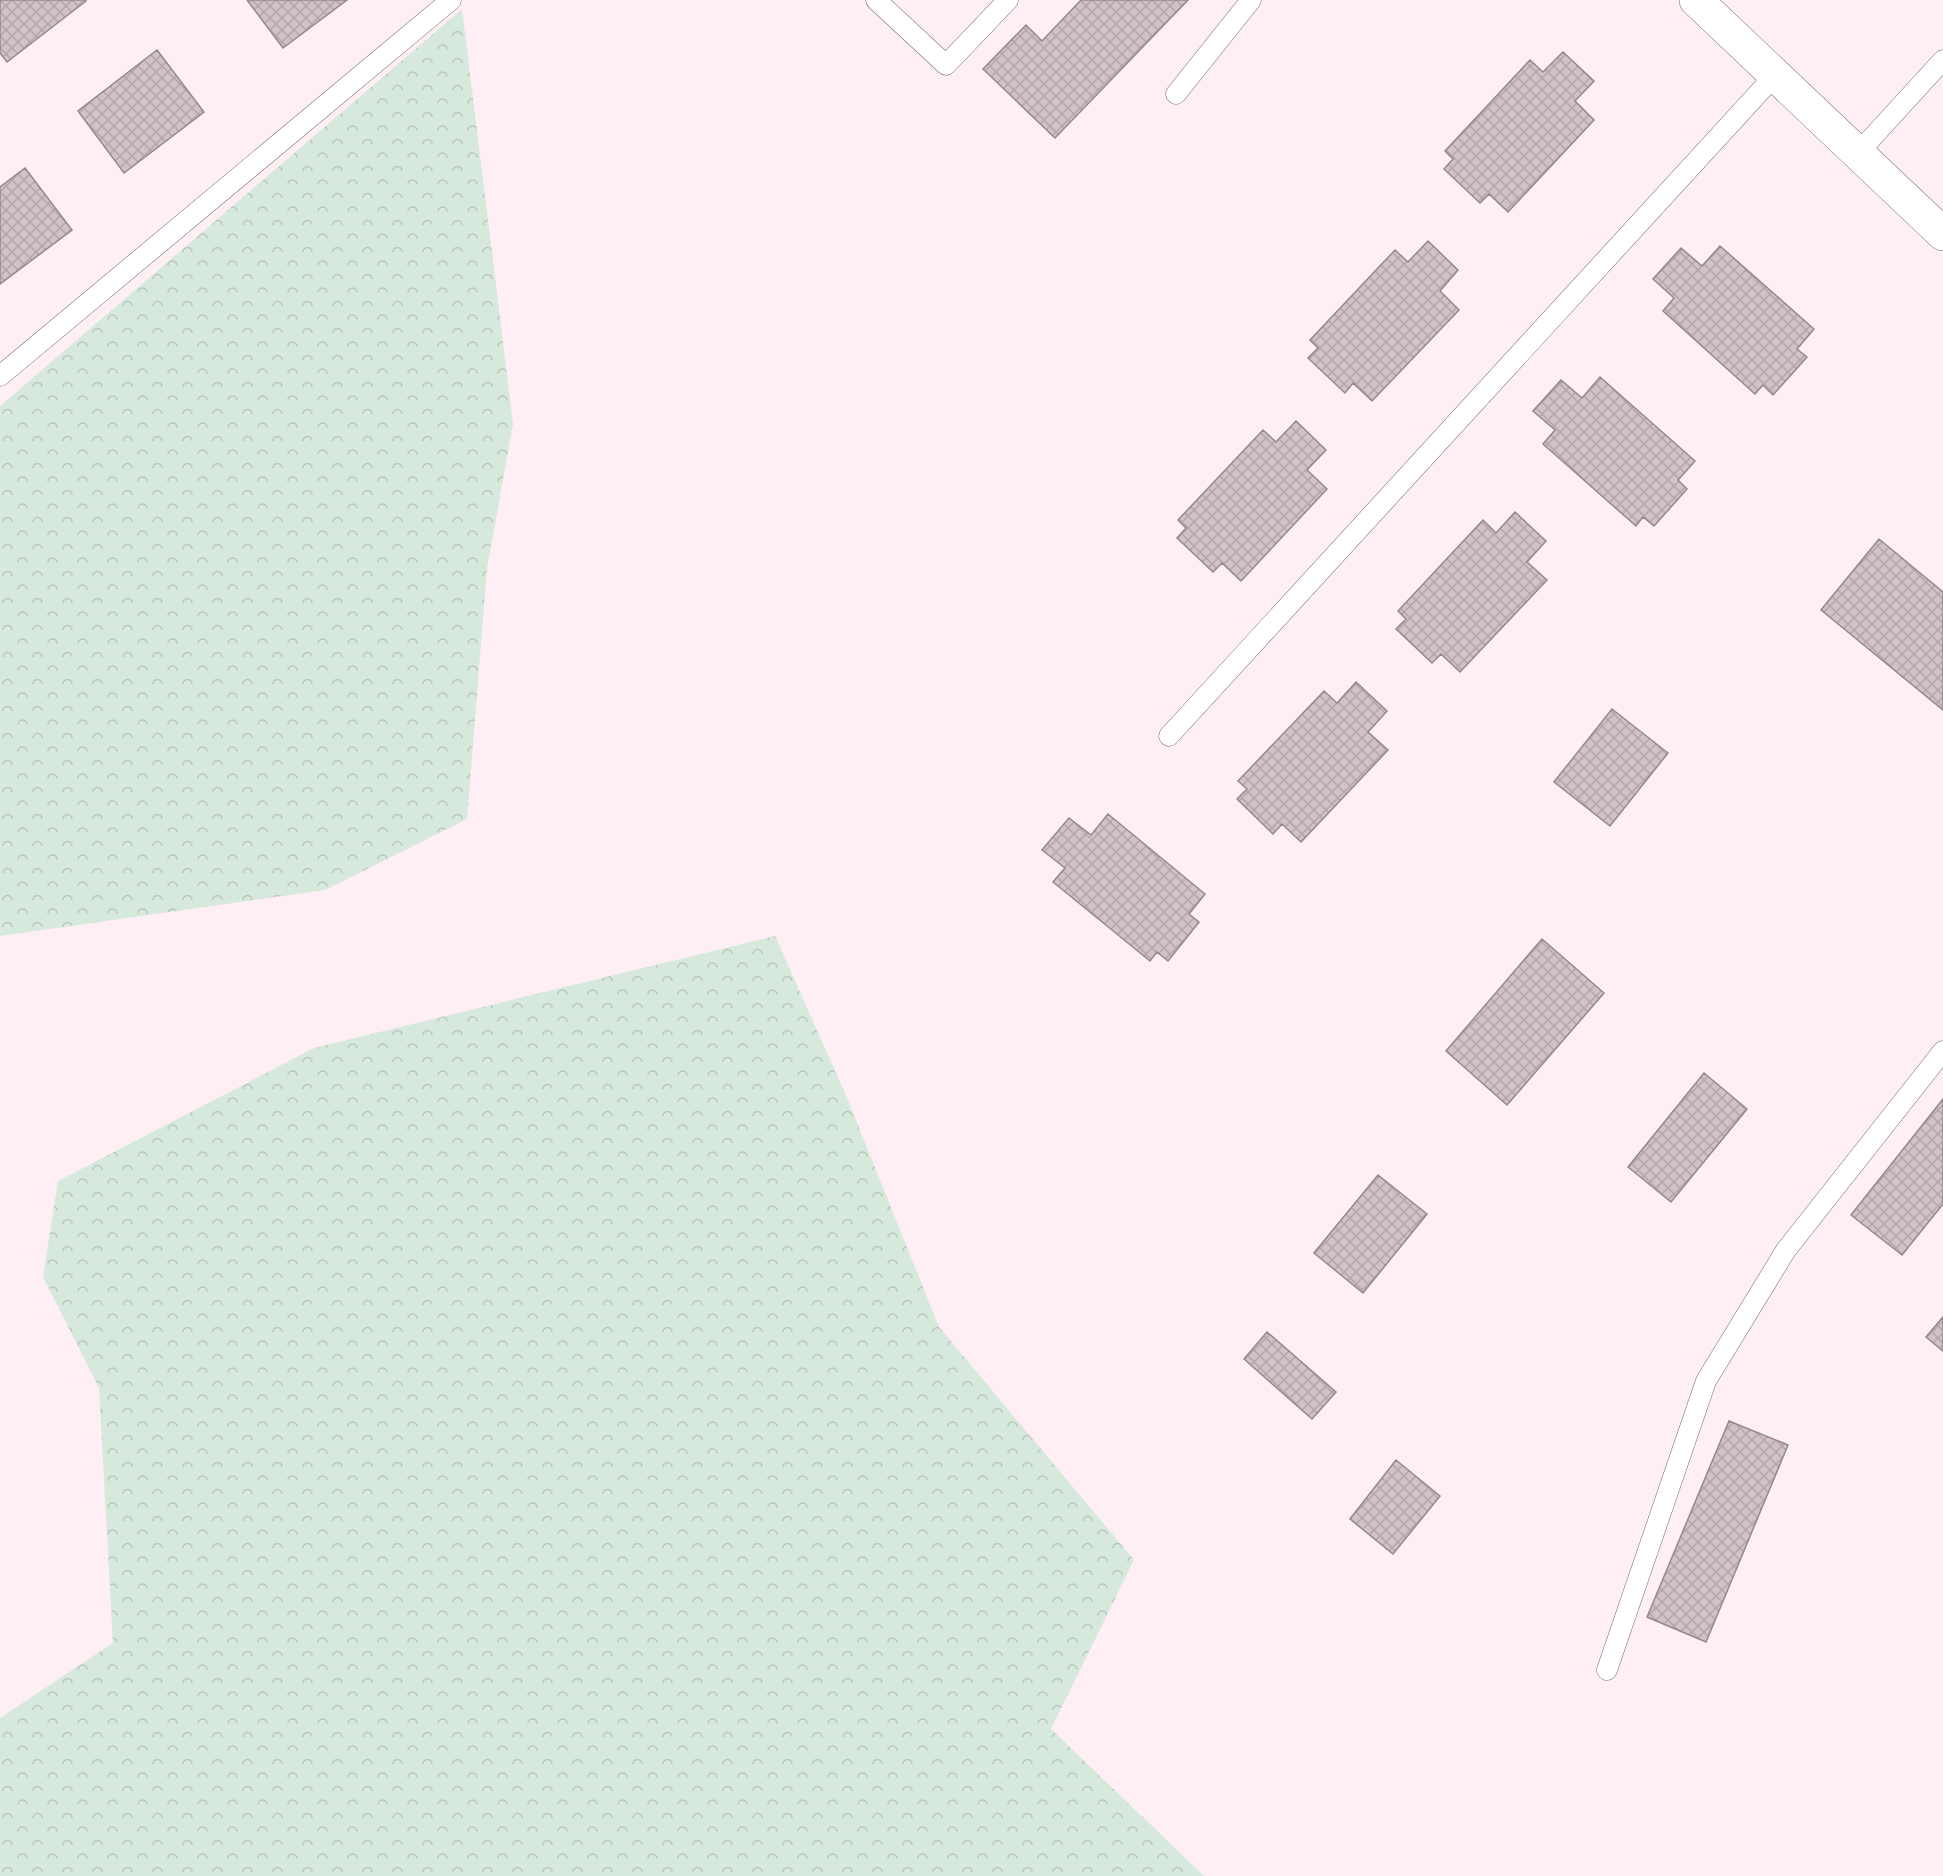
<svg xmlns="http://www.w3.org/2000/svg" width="1943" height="1876" font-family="'Open Sans',sans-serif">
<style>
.forest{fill:url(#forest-crowns)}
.building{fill:url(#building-cross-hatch);stroke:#95888c;stroke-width:1.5}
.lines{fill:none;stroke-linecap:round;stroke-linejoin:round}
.service-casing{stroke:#776b70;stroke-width:21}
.minor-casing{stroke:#776b70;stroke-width:34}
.service{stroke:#fff;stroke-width:20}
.minor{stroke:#fff;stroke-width:33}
</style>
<defs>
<pattern id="forest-crowns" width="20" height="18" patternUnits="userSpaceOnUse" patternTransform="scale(1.5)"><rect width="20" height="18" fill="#d7e8dc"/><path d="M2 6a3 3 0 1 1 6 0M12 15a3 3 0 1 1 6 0" fill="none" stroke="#b8c6bc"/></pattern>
<pattern id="building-cross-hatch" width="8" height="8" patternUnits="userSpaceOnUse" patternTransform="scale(1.5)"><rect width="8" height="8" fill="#d0c2c7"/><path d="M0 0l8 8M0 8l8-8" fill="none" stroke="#b2a6aa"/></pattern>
</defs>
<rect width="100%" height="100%" fill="#fdeff4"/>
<!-- forest -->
<path class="forest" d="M462,9L513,424L487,568L467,819L325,890L0,936V406Z
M775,936L847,1098L939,1327L1134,1560L1051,1729L1204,1876H0V1718L113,1643L99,1388L43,1277L58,1181L314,1048Z"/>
<!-- building -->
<path class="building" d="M0,0H85L86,1L7,62L0,53Z
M247,0H347L283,48Z
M1081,0H1188L1055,138L983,69L1026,25L1042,41Z
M157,50L204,112L124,173L78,111Z
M1563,52L1594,81L1575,101L1594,120L1508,212L1489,194L1480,203L1444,169L1453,159L1445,151L1530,60L1543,72Z
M25,168L72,230L0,284V187Z
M1428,241L1458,270L1440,291L1459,310L1372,401L1353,383L1345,393L1308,358L1318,348L1310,340L1395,250L1408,262Z
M1720,246L1814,329L1797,349L1807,357L1773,395L1763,385L1755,394L1663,311L1674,298L1653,279L1681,248L1702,266Z
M1600,377L1695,461L1678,480L1687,489L1654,526L1643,517L1636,526L1543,444L1555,430L1533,411L1561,380L1582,398Z
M1296,421L1326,450L1307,470L1327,489L1241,581L1222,563L1213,572L1177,538L1186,528L1178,520L1263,430L1276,442Z
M1515,512L1546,541L1527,562L1547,580L1460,672L1441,654L1432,663L1396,629L1406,619L1398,611L1483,520L1496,533Z
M1879,539L1943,592V710L1821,610Z
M1356,682L1387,711L1368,732L1388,750L1301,842L1282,824L1273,834L1237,799L1247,789L1238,781L1324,691L1337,703Z
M1612,709L1668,753L1610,826L1554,782Z
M1108,814L1205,894L1189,914L1199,922L1168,961L1157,952L1150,961L1053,882L1065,868L1042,850L1069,818L1091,835Z
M1542,939L1604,993L1507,1105L1446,1051Z
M1704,1073L1747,1109L1671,1202L1628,1167Z
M1943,1099V1204L1902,1255L1851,1215Z
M1378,1175L1427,1214L1363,1293L1314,1253Z
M1943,1317V1351L1926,1337Z
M1267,1332L1336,1392L1312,1419L1244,1359Z
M1729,1421L1788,1445L1706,1642L1647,1617Z
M1396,1460L1440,1496L1393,1554L1350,1519Z"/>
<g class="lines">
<defs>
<path id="service" d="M876,0L946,65L1008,0
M1176,94L1251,0
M1858,153L1943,60
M0,376L451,0
M1169,736L1776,74
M1607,1670L1706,1381L1786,1250L1943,1051"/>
<path id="minor" d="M1696,0L1943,234"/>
</defs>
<!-- service casing -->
<use href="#service" class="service-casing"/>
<!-- minor casing -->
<use href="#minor" class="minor-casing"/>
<!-- service -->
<use href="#service" class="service"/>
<!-- minor -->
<use href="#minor" class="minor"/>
</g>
</svg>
